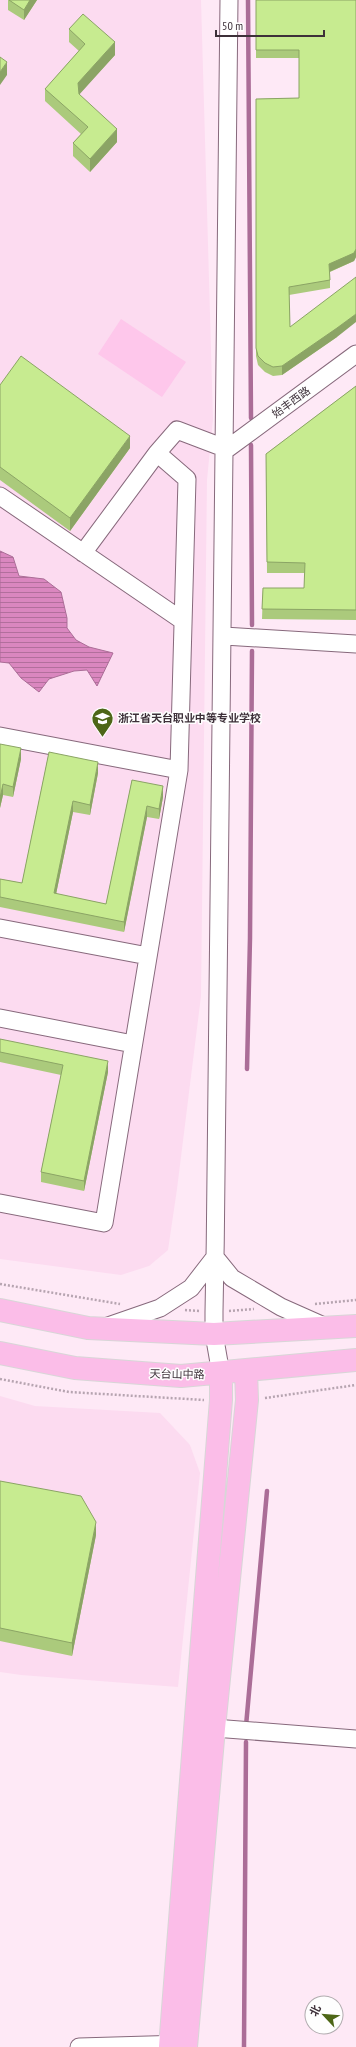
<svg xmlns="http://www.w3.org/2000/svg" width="356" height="2047" font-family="'PT Sans Narrow','Noto Sans SC',sans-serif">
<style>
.built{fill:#fcdbf0}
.park{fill:#fec7eb}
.water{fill:url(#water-rules);stroke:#ab6d97}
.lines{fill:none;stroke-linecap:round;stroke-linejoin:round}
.stream{stroke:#ab6d97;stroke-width:4.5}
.minor-casing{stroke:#87697c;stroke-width:19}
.major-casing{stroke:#d8d6d7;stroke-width:24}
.path{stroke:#b6a4b0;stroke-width:2.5;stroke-dasharray:2 2;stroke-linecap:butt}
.minor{stroke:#fff;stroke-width:17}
.major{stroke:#fbbde8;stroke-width:22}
.wall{fill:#abca7c}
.shaded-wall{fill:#8ba465}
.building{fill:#c7eb90;stroke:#8ba465}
.labels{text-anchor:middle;stroke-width:3;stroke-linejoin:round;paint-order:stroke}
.street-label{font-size:11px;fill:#3d3039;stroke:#fefefe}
.poi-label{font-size:11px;font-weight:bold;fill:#3d3039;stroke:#fefefe;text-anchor:start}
</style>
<defs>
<pattern id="water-rules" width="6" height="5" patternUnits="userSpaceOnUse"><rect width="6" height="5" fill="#da87bf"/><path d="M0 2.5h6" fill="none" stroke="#b26f9c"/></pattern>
</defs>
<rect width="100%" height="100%" fill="#fee9f6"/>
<!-- built -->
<path class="built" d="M0,0H201L213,419L207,480L201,996L177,1189L168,1250L149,1266L121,1275L0,1259Z
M0,1396L35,1406L160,1413L190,1445L200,1473L178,1687L21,1675L0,1672Z"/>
<!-- park -->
<path class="park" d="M121,319L186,362L162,397L98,354Z"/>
<!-- water -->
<path class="water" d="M0,551L13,557L19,576L44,579L61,592L67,618V628L76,640L89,647L113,653L97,686L87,670L74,671L49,679L39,692L21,678L9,663L0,662Z"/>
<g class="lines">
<!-- stream -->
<path class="stream" d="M248,0L251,418
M251,445L252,625
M247,1069L250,938L252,651
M246,1726L267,1491
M244,2047L246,1742"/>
<defs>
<path id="minor" d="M227,449L356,354
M0,496L183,621
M83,553L157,453L177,430L227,449
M224,636L356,644
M0,736L179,770
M0,928L148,956
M0,1018L133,1044
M0,1203L104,1223L179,770L187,479L157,453
M108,1326L160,1308L191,1288L215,1257L232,1278L281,1307L326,1327
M221,1374L214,1334V1312C222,875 227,438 229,0
M214,1728L356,1739
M79,2047L183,2044"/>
<path id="major" d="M0,1310L88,1328L214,1334L356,1326
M0,1353L75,1368L181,1376L356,1360
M170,2047L221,1400V1374
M186,2047L214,1728L247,1400L246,1371"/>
</defs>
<!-- minor casing -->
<use href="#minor" class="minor-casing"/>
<!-- major casing -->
<use href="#major" class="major-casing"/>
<!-- path -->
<path class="path" d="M0,1284L120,1304
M315,1304L356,1300
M185,1310L200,1311
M229,1311L254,1309
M0,1379L69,1392L204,1400
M265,1398L356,1385"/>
<!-- minor -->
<use href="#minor" class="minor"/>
<!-- major -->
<use href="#major" class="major"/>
</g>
<!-- wall -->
<path class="wall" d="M8,0H37L24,20L8,10Z
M256,0H356V257L354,261L330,272V288L289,295L290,327L337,337L282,375L273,376L265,372L258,365L256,356V99L299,98V58H256Z
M69,29L115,55L79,94L117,142L90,172L73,156V143L81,134L45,101V89L79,51L69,42Z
M0,385L130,448L70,531L0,480Z
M356,386V620L262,619L263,588H304L305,573H267L266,454Z
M0,744L21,759L13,797L3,795L0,808Z
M49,752L98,773L90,815L73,812L56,894L106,904L132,780L163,797L159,819L147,817L124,932L0,907V879L22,883Z
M0,1039L108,1072L84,1191L41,1182V1172L61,1075L0,1062Z
M0,1481L96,1535L72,1656L0,1641Z"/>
<!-- shaded-wall -->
<path class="shaded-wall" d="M30,0H37L24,20V10Z
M115,42V55L78,96V83Z
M7,62V75L0,85V72Z
M117,129V142L90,172V159Z
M356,249V257L354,261L329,272V264Z
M356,314V322L337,337L282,375V366Z
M130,436V448L70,531V518Z
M21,748V759L13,797V787Z
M98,762V773L90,815V805Z
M3,784V795L0,808V798Z
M163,786V797L159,819V809Z
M73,801V812L54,904V893Z
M147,806V817L124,932V922Z
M108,1061V1072L84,1191V1181Z
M96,1522V1535L72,1656V1643Z"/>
<!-- building -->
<path class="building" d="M9,0H30L24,10Z
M256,0H356V249L354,253L329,264L330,280L289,287L290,327L356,277V314L337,328L282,366L273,367L265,363L258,356L256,348V99L299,98V50H256Z
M83,14L115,42L78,83L79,94L117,129L90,159L73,143L88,127L45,89L85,44L69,29Z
M0,57L7,62L0,72Z
M21,356L130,436L70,518L0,467V385Z
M356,386V610L262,609L263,588H304L305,563L267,562L266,454Z
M0,744L21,748L13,787L3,784L0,798Z
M49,752L98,762L90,805L73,801L54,893L106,904L132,780L163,786L159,809L147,806L124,922L0,897V879L22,883Z
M0,1039L108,1061L84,1181L41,1172L63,1065L0,1052Z
M0,1481L81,1496L96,1522L72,1643L0,1628Z"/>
<!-- icons -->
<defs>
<symbol id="school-pin" viewBox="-11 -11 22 30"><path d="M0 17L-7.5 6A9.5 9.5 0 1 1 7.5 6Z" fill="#4d6617" stroke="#fefefe"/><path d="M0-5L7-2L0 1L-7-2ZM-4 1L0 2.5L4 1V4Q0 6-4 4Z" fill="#fff"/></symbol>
</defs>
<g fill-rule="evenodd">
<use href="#school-pin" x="90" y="706" width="25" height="34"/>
</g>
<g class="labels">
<!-- street labels -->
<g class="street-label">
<text transform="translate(291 402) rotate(-36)" y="4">始丰西路</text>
<text transform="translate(177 1374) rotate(1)" y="4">天台山中路</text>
</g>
<!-- poi labels -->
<g class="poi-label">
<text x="118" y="722">浙江省天台职业中等专业学校</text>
</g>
</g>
<!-- north arrow -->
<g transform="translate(324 2015) rotate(296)"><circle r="19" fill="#fefefe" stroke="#b1acaf"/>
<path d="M0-3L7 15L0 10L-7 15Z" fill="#4d6617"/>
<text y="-6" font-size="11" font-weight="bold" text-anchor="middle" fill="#3d3039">北</text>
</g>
<!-- scale -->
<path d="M216 30v6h108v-6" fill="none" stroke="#3d3039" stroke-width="2"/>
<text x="222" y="30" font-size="12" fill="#3d3039" stroke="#fefefe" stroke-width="3" paint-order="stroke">50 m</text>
</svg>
